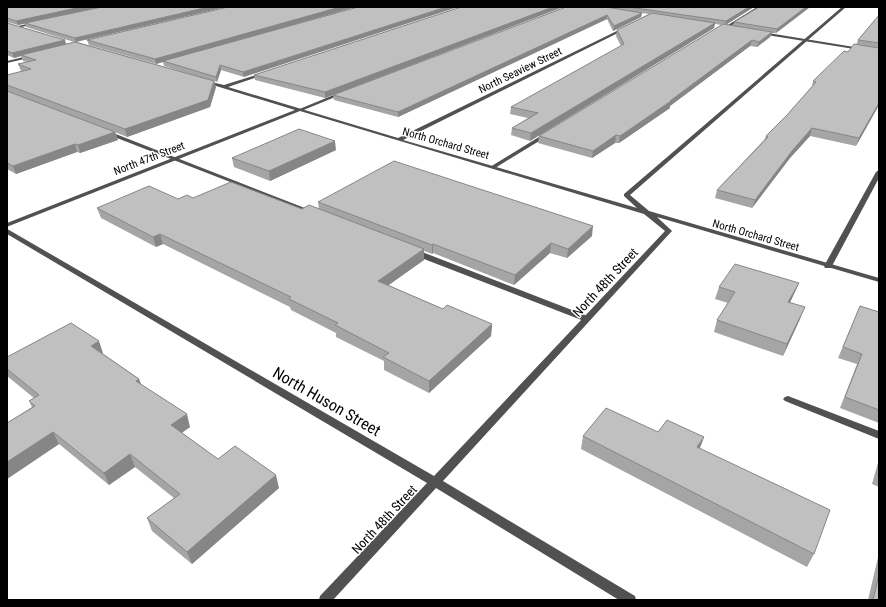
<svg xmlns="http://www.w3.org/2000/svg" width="886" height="607" font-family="'Roboto Condensed',sans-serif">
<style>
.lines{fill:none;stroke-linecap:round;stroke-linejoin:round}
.service{fill:#515151;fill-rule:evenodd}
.minor{fill:#515151;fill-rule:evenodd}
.tertiary{fill:#515151;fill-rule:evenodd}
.wall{fill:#a5a5a5}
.shaded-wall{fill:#868686}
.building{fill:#c0c0c0;stroke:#868686}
.labels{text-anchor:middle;stroke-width:3;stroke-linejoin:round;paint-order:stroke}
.far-street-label{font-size:11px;fill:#000;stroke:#fff}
.street-label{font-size:13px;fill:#000;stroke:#fff}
.near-street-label{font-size:16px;fill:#000;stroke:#fff}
</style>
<rect width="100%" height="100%" fill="#fff"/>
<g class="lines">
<!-- service -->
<path class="service" d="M757,7H761L726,29L723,28Z
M35,22L36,24L16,28L14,27Z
M341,92L345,93L301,111L297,110Z
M104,131H108L315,212L314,213H310L104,133Z
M547,132L550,134L549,135L495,168L490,167Z
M879,170V178L832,266L831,268H825L824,266L876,172Z
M411,250H417L590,317L591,319L587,322L584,321L411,254L410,252Z
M788,396L879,431V439L785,401L783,399L785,397Z"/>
<!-- minor -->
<path class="minor" d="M842,7H846L630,195L649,211L879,278V282L657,217L671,230L672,231L671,232L443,481L635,596L636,600H619L436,488L333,600H319L320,596L427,483L7,234V229L9,230L434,476L665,231L644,214L300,111L9,226L7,227V223L295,110L203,82V80L224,85L266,72V74L228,87L398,138L625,27L626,29L403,140L637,208L624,196V194Z"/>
<!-- tertiary -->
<path class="tertiary" d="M762,32L879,51V53L761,34Z
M32,55L33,57L7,63V61Z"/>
</g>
<!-- wall -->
<path class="wall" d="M7,7H100L18,25L7,22Z
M102,7L77,42L196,76L164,66L163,62L156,64L89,45L87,40L228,7H355L184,56L357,7L244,77L221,70L217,82L214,81L216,87L210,107L127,137L105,128L115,132L118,140L80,153L77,152L16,174L7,169V75L22,71H21L18,64L27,62L23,61L21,56L14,58L7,55V23L65,40L66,44L74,42L26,27L25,23Z
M461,7H563L325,98L255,80L254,75Z
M566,7H754L726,25L733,26L734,22L810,7L776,33H772L770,37L757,47L750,46L670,106V108L619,143H615L592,158L538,143L539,136L722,25L715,24L714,28L530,141L511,135L512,128L528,118L510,114L511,107L621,46L616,36L617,30L649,14L642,13L641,17L613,31L607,19L398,117L334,100L333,95Z
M879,15V105L856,146L810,136L790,158L752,208L715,198L717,190L764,140L766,136L787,115L812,87L813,81L856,45L858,40Z
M336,150L270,181L234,167L232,158Z
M193,198L302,209H319L318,202L592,236L567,258L550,253L514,285L433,253L432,254L424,251V260L388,285L443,309L492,324L491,336L429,393L384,370V361L336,337V333L291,310L290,307L163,244L156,247L101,218L97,208L178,199Z
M799,283L794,294L790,303L800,319L783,356L714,332L717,320L728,303L715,299L719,287Z
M860,306L879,312V423L840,408L857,364L838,358Z
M102,353L139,379L141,385L190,427L182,433L218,459L279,488L192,564L152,531L147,518L174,498L135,467L109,485L59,444L7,479V423L32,407L29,401L34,398L7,376V357L103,353Z
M658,432L704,437L700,448L814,554L807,567L581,449L583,436Z
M879,459V487L872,484Z
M879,553V600H868Z"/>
<!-- shaded-wall -->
<path class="shaded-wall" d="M81,7H100L18,25L16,21Z
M208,7H226L76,42L75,38Z
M340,7H355L156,64L155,59Z
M446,7H458L244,77L243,72Z
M553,7H563L325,98V92Z
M749,7H754L725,25L726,21Z
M806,7H810L776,33L777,29Z
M642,13L641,17L613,31L614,26Z
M607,15V19L398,117V112Z
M715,23L714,28L530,141L531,133Z
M772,32L770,37L757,47L759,42Z
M65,40L66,45L21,55V56L14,58L12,53Z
M752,40L750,46L670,106V108L619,143L620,136L670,101Z
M220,65L221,70L217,82L216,77Z
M214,81L216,87L210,107L127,137L125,129Z
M879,103V105L856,146L859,138Z
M812,128L810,136L790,158L752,208L755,200L792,151Z
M115,132L118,140L80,153L78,145Z
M616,135L615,143L592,158L593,151Z
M335,141L336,150L270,181L269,171Z
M75,144L77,152L16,174L13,166Z
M593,226L592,236L567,258L568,249Z
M160,234L163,244L156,247L153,237Z
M551,243L550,253L514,285L515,275Z
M433,244V253L432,254V245Z
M424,249V260L379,292L378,281Z
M799,283L794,294L784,314L788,302Z
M805,307L800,319L783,356L787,344Z
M492,324L491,336L429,393V381Z
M99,341L103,353L95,357L91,346Z
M139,379L144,391L136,381Z
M187,414L190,427L175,437L171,425Z
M53,432L59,444L7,479V462Z
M704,437L699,450L697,447Z
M130,454L135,467L109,485L104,473Z
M276,475L279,488L192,564L187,552Z"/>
<!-- building -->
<path class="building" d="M7,7H81L16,21L7,18Z
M102,7H208L75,38L25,23Z
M228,7H340L155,59L87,40Z
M358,7H446L243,72L220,65L216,77L163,61Z
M461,7H553L325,92L254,75Z
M566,7H606L642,13L614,26L607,15L398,112L333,95Z
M628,7H749L726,21Z
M759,7H806L777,29L734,22Z
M652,13L715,23L531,133L512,128L538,113L511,107L624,44L617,30Z
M879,15V43L858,40Z
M7,23L65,40L12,53L7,51Z
M723,24L772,32L759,42L752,40L670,101H671L620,136L616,135L593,151L539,136Z
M75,42L214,81L208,100L125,129L7,85V75L31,69L18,64L36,60L21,55Z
M854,44L879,48V103L859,138L812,128L792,151L755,200L717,190L768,137L766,136L787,115L816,82L813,81L844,51L848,52Z
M7,91L115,132L78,145L75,144L13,166L7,163Z
M299,129L335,141L269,171L232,158Z
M394,161L593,226L568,249L551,243L515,275L433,244L432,245L318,202Z
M231,182L302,209L309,205L424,249L378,281L443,309L447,305L492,324L429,381L383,357L389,353L335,325L338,323L289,299L291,297L160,234L153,237L97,208L149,186L178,199L187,195L193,198Z
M735,264L799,283L788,302L805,307L787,344L717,320L735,292L719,287Z
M860,306L879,312V410L845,397L862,354L843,347Z
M71,323L99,341L91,346L139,379L136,381L187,414L171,425L218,459L235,446L276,475L187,552L147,518L180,494L130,454L104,473L53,432L7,462V423L35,406L29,401L39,395L7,369V357Z
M606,408L658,432L667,420L704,437L697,447L830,510L814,554L583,436Z
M879,574V600H873Z"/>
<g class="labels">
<!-- far-street labels -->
<g class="far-street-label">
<text transform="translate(520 70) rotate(-26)" y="4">North Seaview Street</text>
<text transform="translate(446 143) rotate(16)" y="4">North Orchard Street</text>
<text transform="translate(149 158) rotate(-21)" y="4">North 47th Street</text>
<text transform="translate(756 235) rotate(16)" y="4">North Orchard Street</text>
</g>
<!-- street labels -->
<g class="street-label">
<text transform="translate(605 282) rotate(-47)" y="5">North 48th Street</text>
<text transform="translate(384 519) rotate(-47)" y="5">North 48th Street</text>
</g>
<!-- near-street labels -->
<g class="near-street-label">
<text transform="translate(327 401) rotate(30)" y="6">North Huson Street</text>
</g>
</g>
<!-- border -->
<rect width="886" height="607" fill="none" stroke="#000000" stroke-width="16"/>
</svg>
